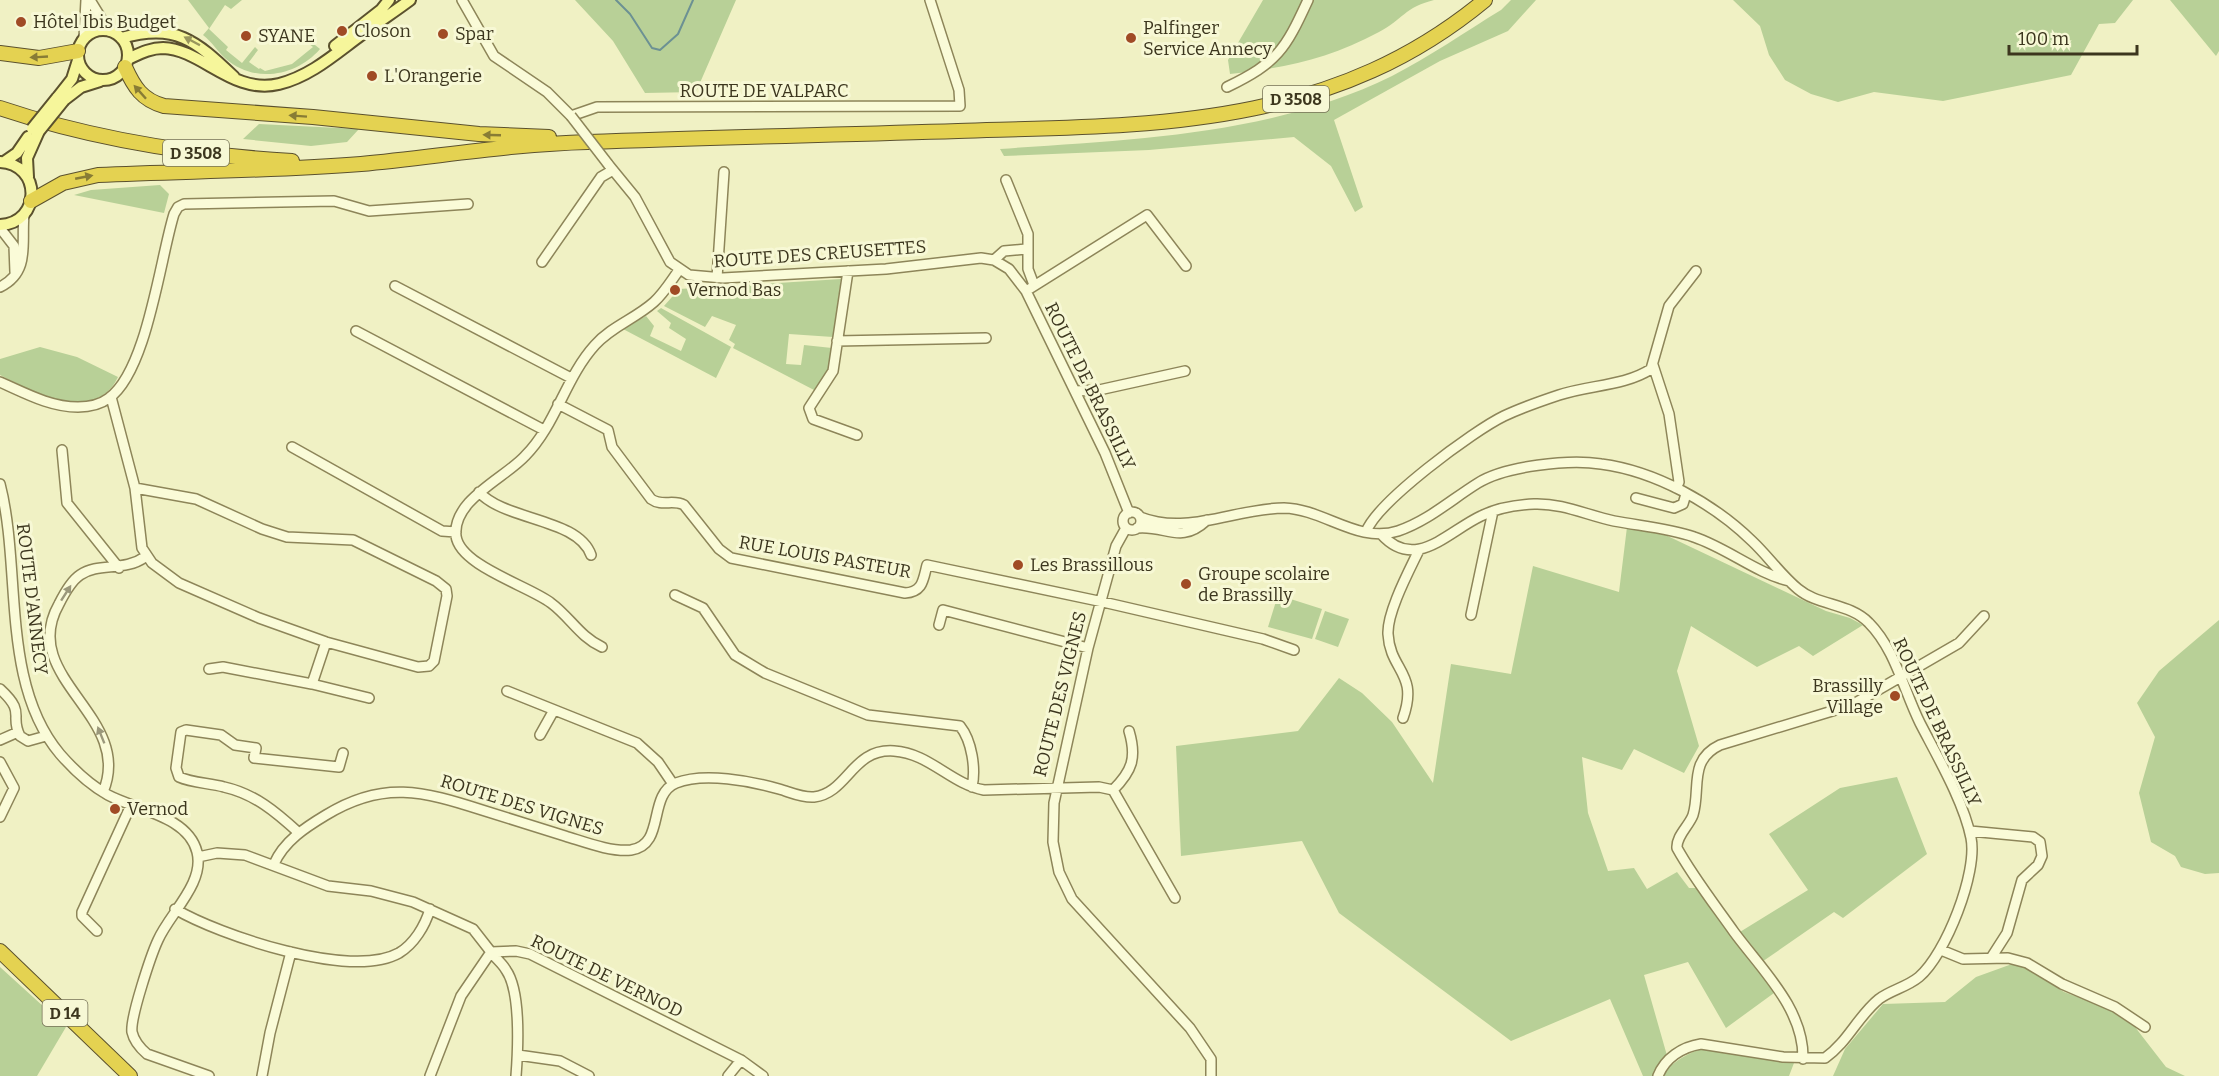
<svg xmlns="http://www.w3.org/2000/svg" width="2219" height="1076" font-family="Bitter,serif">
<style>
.green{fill:#b8d097}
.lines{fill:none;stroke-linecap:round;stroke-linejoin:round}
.stream{stroke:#6c9193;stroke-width:2}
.minor-casing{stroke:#8d8559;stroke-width:12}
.major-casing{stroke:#5b512e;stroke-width:14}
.highway-casing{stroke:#5b512e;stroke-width:16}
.minor{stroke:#fafbd8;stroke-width:9}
.major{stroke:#f6f69b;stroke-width:10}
.highway{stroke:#e4d251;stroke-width:14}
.minor-bridge-casing{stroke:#8d8559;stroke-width:12;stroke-linecap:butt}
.major-bridge-casing{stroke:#5b512e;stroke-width:14;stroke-linecap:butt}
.minor-bridge{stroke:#fafbd8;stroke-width:9}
.major-bridge{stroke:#f6f69b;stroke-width:10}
.oneway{fill:#99965c}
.oneway2{fill:#887c35}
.oneway3{fill:#9b987b}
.poi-dot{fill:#a04b25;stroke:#f7f8d5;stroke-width:2}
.labels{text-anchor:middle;stroke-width:6;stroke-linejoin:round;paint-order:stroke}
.shield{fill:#f7f8d5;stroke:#747055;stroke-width:1.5}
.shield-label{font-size:16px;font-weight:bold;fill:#3c361e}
.poi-label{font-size:18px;fill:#3c361e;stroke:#f7f8d5;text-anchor:start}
.street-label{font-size:18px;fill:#3c361e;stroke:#f7f8d5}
</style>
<rect width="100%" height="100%" fill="#f0f1c4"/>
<!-- green -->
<path class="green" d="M188,0H242L231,9L225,5L209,29L228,47L226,50L242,63L255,47L258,50L249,62L259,69L260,68L265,71L292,64L313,47L308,43L310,41L320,49C297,76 255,84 226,59C218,52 212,42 203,35L209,28Z
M575,0H736L696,92L645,93L613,41Z
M1263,0H1434C1405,7 1402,20 1379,32C1329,59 1285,68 1230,74L1228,60Z
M1511,0H1536L1508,31L1440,61L1334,120L1363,207L1355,212L1331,166L1294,137L1149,150L1004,156L1000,149C1133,139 1270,136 1392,76C1429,57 1465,32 1501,10Z
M1733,0H2133L2115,23L2099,24L2071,75L1943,101L1874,92L1838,102L1811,94L1785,80L1769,55L1760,26Z
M2170,0H2219V51L2216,56Z
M259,124L359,129L347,142L311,146L243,139Z
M160,185L169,194L164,213L74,195L91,190Z
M841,279L833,337L789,334L786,364L801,365L804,345L832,348L830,368L814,390L731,347L716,378L623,329L646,316L654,326L650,336L681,351L686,339L669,328L671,323L657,311L661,308L733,348L735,344L729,340L736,325L712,316L705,327L664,306L679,289Z
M40,347L77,357L118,377C95,425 33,392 0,375V359Z
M1627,527L1657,531L1826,611L1850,618L1863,625L1813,656L1799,646L1757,667L1691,626L1677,671L1699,746L1684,773L1634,749L1622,770L1582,757L1588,813L1608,871L1634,868L1647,889L1677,872L1689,888H1699L1735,935L1808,890L1769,834L1840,788L1897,777L1927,854L1843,918L1834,912L1756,966L1774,993L1726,1028L1688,962L1644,975L1670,1066C1684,1056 1694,1049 1711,1048L1794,1063L1789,1076H1643L1610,999L1511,1041L1339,913L1302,841L1181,856L1176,746L1298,731L1339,678L1362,693L1392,722L1433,783L1451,664L1511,674L1533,566L1619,592Z
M1278,595L1322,609L1312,639L1268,627Z
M1325,611L1349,619L1338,647L1315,639Z
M2219,620V873L2205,874L2181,867L2175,856L2151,842L2139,793L2155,737L2137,703L2159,671Z
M2012,964L2020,965L2064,992L2105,1007L2135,1027L2166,1067L2185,1076H1833L1845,1049L1883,1004L1945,1002L1976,977Z
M0,967L66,1027L37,1076H0Z"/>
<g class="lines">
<!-- stream -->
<path class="stream" d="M616,0L630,14L652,48L660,50L678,34L693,0"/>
<defs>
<path id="minor" d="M90,0L109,31
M462,0L494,56L547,92L571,116L597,107L960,106L959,90L930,0
M84,38L86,0
M1227,87C1278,62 1285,50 1308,0
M608,164L635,197L670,262L689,275L723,278L886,269L981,258L994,260L1009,269L1026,291L1105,453L1129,513
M1006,180L1028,234V269L1034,285
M0,228L14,246L15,272
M994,260L1004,251L1026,249
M542,262L601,177L613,170
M848,271L833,371L809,408L813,419L857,435
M717,278L724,172
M395,286L571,378
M0,287C31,272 21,242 24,215
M1026,291L1147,215L1186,266
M356,331L544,430
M837,341L986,338
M1653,365L1669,414L1679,482L1676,488
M0,382C25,393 50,407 78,407C89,407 101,404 109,398C147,371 160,259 174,214L178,207L184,204L334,201L369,211L468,204
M1075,391L1099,390L1185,371
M111,397L135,488L142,548L152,563L179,583L259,618L326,642L418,667L429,666L434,661L447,596L446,589L436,581L353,540L287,537L262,529L196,499L135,488
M558,404L608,430L612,447L651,499C662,507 673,499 684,505L719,549L731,558L905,593C923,592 923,580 927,565L1103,602L1263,639L1294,650
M292,447L442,531L456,532
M62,450L67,503L119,568
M0,484C22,569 0,683 60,754C74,770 90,785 108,795C136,810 188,816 197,852C205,883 170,913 158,940C151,955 130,1018 132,1032C134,1041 140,1048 147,1054L209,1076
M479,492C505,521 578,518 591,555
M1636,498L1674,508L1683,504L1686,494
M1123 521a9 9 0 1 1 18 0a9 9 0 1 1-18 0Z
M1140,517C1187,536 1236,508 1284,508C1324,509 1358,544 1398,531C1428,521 1452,499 1478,483C1505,466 1569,459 1601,464C1655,471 1713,503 1752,541C1768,556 1781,575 1798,589C1818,606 1850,603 1869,623C1895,649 1904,691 1920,723C1937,756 1964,802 1971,838C1978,872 1946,954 1919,977C1907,987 1891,990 1879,999C1858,1016 1847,1043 1825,1058L1783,1057L1701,1044C1682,1047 1665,1058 1658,1076
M1126,528L1116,546L1088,648L1054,803L1053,842L1059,872L1072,899L1190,1028L1211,1059V1076
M1137,528C1167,525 1180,545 1207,520
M1366,532C1377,502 1473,431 1504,416C1521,408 1541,401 1559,395C1589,385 1625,386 1651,369L1669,306L1696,271
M1381,534C1415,572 1447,532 1481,516C1497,508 1516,505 1534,504C1563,503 1586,515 1614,521C1640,526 1669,528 1694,537C1727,548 1756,573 1789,581
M675,595L703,608L735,655L765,673L868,715L960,726C972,741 976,769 972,787
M1471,615L1493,511
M939,625L943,610L1088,648
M602,647C580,637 570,617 551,603C529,586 460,566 456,536C452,500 505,478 525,456C556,425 565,378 595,345C612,326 635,319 654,302C664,293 671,281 679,270
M209,669L223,667L312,684L369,698
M312,684L326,642
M0,689C27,714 9,714 20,736L28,741L46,736
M507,691L637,743L658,762L673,784
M1403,718C1419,673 1390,671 1388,634C1387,612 1409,571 1419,550
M540,735L554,710
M0,740L18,732
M0,762L14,788L0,817
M1113,790C1132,771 1137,758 1129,731
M103,792C135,716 17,678 59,604C64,594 71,581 80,575C99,562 124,572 145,557
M1970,831L2033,837L2040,842L2042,856L2038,865L2022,880L2007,933L1991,958
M299,833C276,812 255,794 224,787C210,783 192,783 179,777L176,768L181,732L186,730L221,735L235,745L256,748L254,758L339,767L343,753
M198,857L217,853L245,855L328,886L371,891L413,902L473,929L491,952L516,951L530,954L741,1060L763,1076
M274,864C284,841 306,827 326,815C383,780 423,791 482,810C510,819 537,827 565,836C585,842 610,852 631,850C666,845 647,795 676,783C704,772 751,781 779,789C790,792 802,798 814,797C848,793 852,748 894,751C929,753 951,784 984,790L1099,787L1113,790L1175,898
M175,909C219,935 351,980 399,953C414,944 425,926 430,909
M97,931L82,916V912L131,805
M1941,950L1963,959L2008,958L2027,963L2062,984L2115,1007L2145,1027
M518,1055L560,1061L589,1076
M1803,1059C1804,1009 1762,970 1734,932C1715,905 1693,877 1677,848C1676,836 1689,826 1693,815C1701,789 1688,760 1720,745L1852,705L1959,643L1984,616
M262,1076L270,1033L291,952
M430,1076L461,996L491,952C495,958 502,963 506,970C521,991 518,1050 516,1076
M728,1076L741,1060"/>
<path id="major" d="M78 55a25 25 0 1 1 50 0a25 25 0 1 1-50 0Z
M121,38C176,23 195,40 234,77
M335,46L381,10L389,0
M128,59C139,54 150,48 163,48C202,49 232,95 279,84C311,76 335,54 361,35C377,23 394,12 410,0
M57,98L72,79L78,60
M64,100L81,87L100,81
M0,162C42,164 42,223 0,225
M4,162L17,153L28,137
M28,177L27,158L39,131"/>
<path id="highway" d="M0,53L39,58L78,51
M125,67C134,87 142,100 164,106L313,117L479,134L549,137
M0,108C95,140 192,155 292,161
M31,201L63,183L98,175C185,171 273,171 361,164C436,157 512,144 588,142C711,137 835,135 958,131C1150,125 1328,130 1485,0
M0,951L130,1076"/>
</defs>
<!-- minor casing -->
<use href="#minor" class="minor-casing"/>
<!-- major casing -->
<use href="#major" class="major-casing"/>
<!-- highway casing -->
<use href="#highway" class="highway-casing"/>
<!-- minor -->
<use href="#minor" class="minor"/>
<!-- major -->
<use href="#major" class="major"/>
<!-- highway -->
<use href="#highway" class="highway"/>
<defs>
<path id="minor-bridge" d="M571,116L608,164"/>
<path id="major-bridge" d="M32,129L57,98
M39,131L64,100"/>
</defs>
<!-- minor-bridge casing -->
<use href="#minor-bridge" class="minor-bridge-casing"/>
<!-- major-bridge casing -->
<use href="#major-bridge" class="major-bridge-casing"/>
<!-- minor-bridge -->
<use href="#minor-bridge" class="minor-bridge"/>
<!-- major-bridge -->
<use href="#major-bridge" class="major-bridge"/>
</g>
<!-- one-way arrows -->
<defs><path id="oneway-solid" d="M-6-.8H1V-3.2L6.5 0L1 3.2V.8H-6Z" transform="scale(1.5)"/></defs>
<use class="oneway" href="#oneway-solid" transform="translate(192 41) rotate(-152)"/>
<g class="oneway2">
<use href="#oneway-solid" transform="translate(39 57) rotate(177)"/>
<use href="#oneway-solid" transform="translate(140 92) rotate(-132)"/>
<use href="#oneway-solid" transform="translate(298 116) rotate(-176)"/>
<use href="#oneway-solid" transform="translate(492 135) rotate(-178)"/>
<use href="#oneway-solid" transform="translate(84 177) rotate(-11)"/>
</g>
<g class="oneway3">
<use href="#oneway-solid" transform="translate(66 593) rotate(-57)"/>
<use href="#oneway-solid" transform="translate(101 735) rotate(-112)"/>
</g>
<!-- markers -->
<g class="poi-dot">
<circle cx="21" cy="22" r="6"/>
<circle cx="342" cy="31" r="6"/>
<circle cx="443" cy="34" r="6"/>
<circle cx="246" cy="36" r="6"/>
<circle cx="1131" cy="38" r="6"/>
<circle cx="372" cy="76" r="6"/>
<circle cx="675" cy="290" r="6"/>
<circle cx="1018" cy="565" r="6"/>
<circle cx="1186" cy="584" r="6"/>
<circle cx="1895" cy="696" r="6"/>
<circle cx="115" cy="809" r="6"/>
</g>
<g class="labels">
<!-- shield labels -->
<g class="shield">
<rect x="1263" y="86" width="66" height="26" rx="4.5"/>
<rect x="163" y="140" width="66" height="26" rx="4.5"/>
<rect x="42.5" y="1000" width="45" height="26" rx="4.5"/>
</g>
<g class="shield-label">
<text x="1296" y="105">D 3508</text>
<text x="196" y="159">D 3508</text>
<text x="65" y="1019">D 14</text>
</g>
<!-- poi labels -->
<g class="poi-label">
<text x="33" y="28">Hôtel Ibis Budget</text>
<text x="1143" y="34">Palfinger<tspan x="1143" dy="21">Service Annecy</tspan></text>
<text x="354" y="37">Closon</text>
<text x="455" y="40">Spar</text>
<text x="258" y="42">SYANE</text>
<text x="384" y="82">L'Orangerie</text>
<text x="687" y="296">Vernod Bas</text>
<text x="1030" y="571">Les Brassillous</text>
<text x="1198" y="580">Groupe scolaire<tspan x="1198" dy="21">de Brassilly</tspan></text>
<text x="1883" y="692" text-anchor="end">Brassilly<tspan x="1883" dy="21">Village</tspan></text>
<text x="127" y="815">Vernod</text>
</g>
<!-- street labels -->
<g class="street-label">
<text x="764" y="97">ROUTE DE VALPARC</text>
<text transform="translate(820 254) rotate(-4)" y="6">ROUTE DES CREUSETTES</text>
<text transform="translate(1090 386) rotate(64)" y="6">ROUTE DE BRASSILLY</text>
<text transform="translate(825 557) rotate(10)" y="6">RUE LOUIS PASTEUR</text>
<text transform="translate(32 599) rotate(83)" y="6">ROUTE D'ANNECY</text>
<text transform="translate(1060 694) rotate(-76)" y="6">ROUTE DES VIGNES</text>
<text transform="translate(1937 722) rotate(65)" y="6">ROUTE DE BRASSILLY</text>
<text transform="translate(522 805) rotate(17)" y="6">ROUTE DES VIGNES</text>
<text transform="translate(607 976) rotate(26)" y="6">ROUTE DE VERNOD</text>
</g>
</g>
<!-- scale -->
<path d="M2009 45v9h128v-9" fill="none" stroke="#3c361e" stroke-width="3"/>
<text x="2018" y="45" font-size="18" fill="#3c361e" stroke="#f7f8d5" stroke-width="4.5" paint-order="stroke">100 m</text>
</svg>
